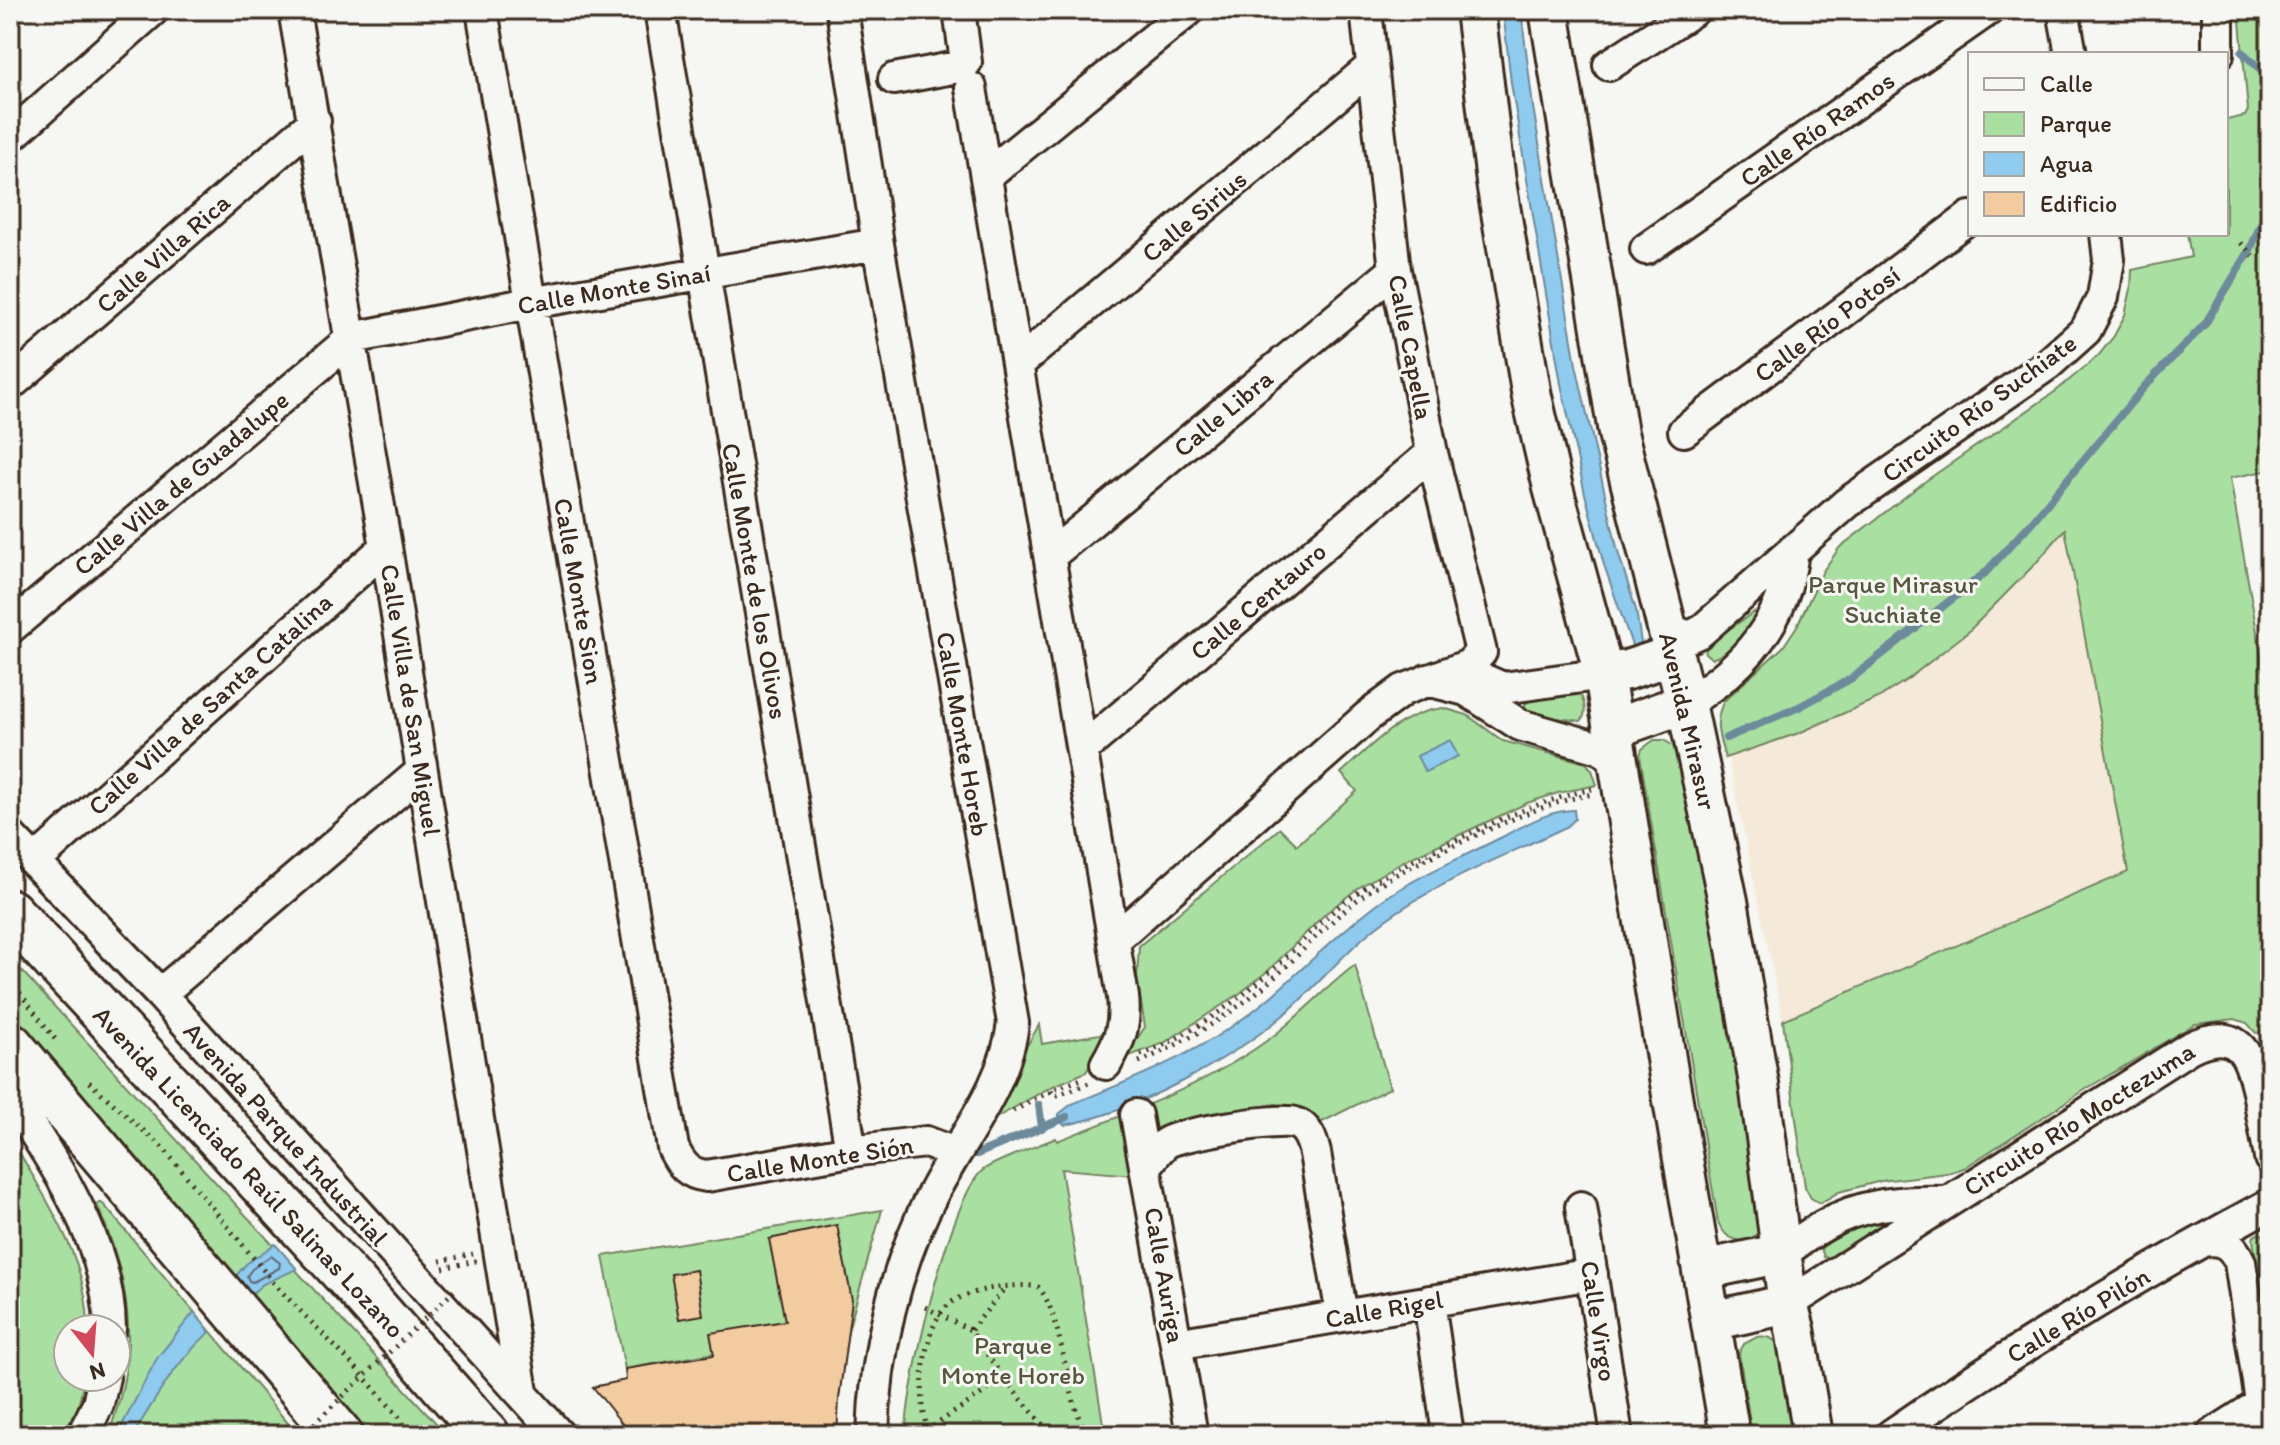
<svg xmlns="http://www.w3.org/2000/svg" width="2280" height="1445" font-family="Itim,sans-serif">
<style>
.built{fill:#f5e9da}
.green{fill:#aadfa2;stroke:#728460;stroke-width:2}
.water{fill:#8fcaef;stroke:#6d8a9b;stroke-width:2}
.lines{fill:none;stroke-linecap:round;stroke-linejoin:round}
.shore{stroke:#5d6a72;stroke-width:2}
.stream{stroke:#6d8a9b;stroke-width:8}
.building{fill:#f2cba1;stroke:#3b2a1e;stroke-width:2}
.minor-casing{stroke:#3b2a1e;stroke-width:36}
.tertiary-casing{stroke:#3b2a1e;stroke-width:44}
.primary-casing{stroke:#3b2a1e;stroke-width:50}
.path{stroke:#3b2a1e;stroke-width:5;stroke-dasharray:2 6;stroke-linecap:butt}
.minor{stroke:#f6f6f2;stroke-width:30}
.tertiary{stroke:#f6f6f2;stroke-width:38}
.primary{stroke:#f6f6f2;stroke-width:44}
.path-bridge{stroke:#3b2a1e;stroke-width:5;stroke-dasharray:2 6;stroke-linecap:butt}
.labels{text-anchor:middle;stroke-width:6;stroke-linejoin:round;paint-order:stroke}
.street-label{font-size:26px;fill:#3b2a1e;stroke:#f6f6f2}
.park-label{font-size:26px;fill:#57573f;stroke:#f6f6f2}
</style>
<rect width="100%" height="100%" fill="#f6f6f2"/>
<filter id="ink" filterUnits="userSpaceOnUse"><feTurbulence type="fractalNoise" baseFrequency=".0125" numOctaves="2"/><feDisplacementMap in="SourceGraphic" scale="16" xChannelSelector="R" yChannelSelector="G"/><feConvolveMatrix kernelMatrix="1 2 1 2 8 2 1 2 1" color-interpolation-filters="sRGB"/></filter>
<g filter="url(#ink)">
<!-- built -->
<path class="built" d="M2065,528L2128,873L1783,1020L1728,757L1798,733L1878,698L1968,632L2037,562Z"/>
<!-- green -->
<path class="green" d="M2239,10H2270V470L2230,478L2270,706V1030L2256,1033L2247,1023L2235,1019L2195,1024L2091,1086L1964,1168L1948,1173L1881,1181L1839,1192L1820,1203L1811,1198L1805,1187L1783,1020L2128,872L2065,529L2037,562L1968,632L1908,679L1878,698L1799,733L1725,758C1719,737 1713,721 1724,701L1783,647L1797,626L1823,571L1840,547L1927,480L2056,391L2098,356L2114,336L2125,315L2131,289L2132,270L2191,257L2187,234H2226V120L2245,116L2248,110Z
M1754,612L1758,616C1746,632 1731,652 1712,659L1705,653L1708,644Z
M1578,692C1584,699 1588,713 1581,721L1533,715L1525,708V704C1540,694 1561,693 1578,692Z
M1443,708L1467,715L1503,741L1586,763L1592,770L1597,785L1558,793L1527,803L1402,862L1358,888L1325,914L1269,970L1239,994L1164,1043L1124,1058L1145,1027L1137,978L1139,946L1280,828L1297,845L1357,791L1341,773C1371,746 1401,712 1443,708Z
M1654,740H1664L1679,750L1729,1003L1760,1232C1744,1246 1726,1242 1718,1222L1640,756L1642,749Z
M10,958L447,1435H371L10,1016Z
M1355,965L1390,1088L1320,1123L1316,1118L1295,1106L1275,1104L1171,1122L1156,1133L1134,1175L1061,1169L1105,1435H906C905,1390 950,1197 983,1170C994,1161 1040,1145 1056,1138L1057,1141C1131,1112 1207,1085 1272,1037C1301,1015 1326,987 1355,965Z
M1039,1025L1042,1044L1111,1032L1086,1072L1049,1088L980,1127Z
M10,1136C44,1198 88,1256 88,1329H68V1377H85L78,1407L64,1435H10Z
M100,1202L104,1205L298,1435H265L237,1430L204,1431L188,1435H108C140,1354 132,1283 97,1205Z
M882,1210L847,1334L803,1337L625,1369L603,1256Z
M1881,1219L1885,1220V1224L1831,1258L1824,1257L1821,1248C1840,1234 1859,1226 1881,1219Z
M2260,1233L2266,1237L2270,1255V1348L2253,1240L2254,1236Z
M1757,1337C1770,1335 1777,1340 1782,1352L1792,1435H1752L1739,1353L1744,1344Z"/>
<!-- water -->
<path class="water" d="M1503,10H1521L1533,107L1576,365L1618,552L1636,610L1642,649L1634,651L1604,565L1585,494L1561,384L1511,83Z
M1450,740L1458,756L1425,772L1417,756Z
M1574,810L1575,819L1568,826C1507,855 1439,881 1384,921C1348,947 1320,984 1286,1013C1232,1059 1134,1113 1064,1125L1059,1120V1114L1072,1104C1126,1082 1182,1060 1231,1027C1286,990 1328,939 1381,901C1417,876 1461,858 1500,838C1522,827 1548,810 1574,810Z
M275,1244L297,1269L263,1284L250,1295L235,1277L246,1264Z
M194,1312L210,1332C176,1361 156,1398 133,1435H117L157,1358Z"/>
<g class="lines">
<!-- shore -->
<path class="shore" d="M271,1256L280,1263L279,1268L253,1282L249,1281L247,1276L252,1269Z"/>
<!-- stream -->
<path class="stream" d="M2242,52L2270,78
M1726,738L1799,707L1852,678L1985,573L2031,523L2144,387L2205,324L2250,250L2270,203
M1039,1105L1042,1128
M977,1154L1067,1117"/>
</g>
<!-- building -->
<path class="building" d="M837,1225L852,1300L839,1399L837,1435H631L593,1387L626,1380L625,1369L714,1355L710,1333L785,1321L769,1239Z
M696,1270L703,1315L679,1319L671,1274Z"/>
<g class="lines">
<defs>
<path id="minor" d="M294,10L386,547L522,1392
M482,10L673,1148C681,1165 688,1174 707,1176L851,1151L926,1142L955,1153
M660,10L851,1151
M842,10L878,244L1013,1023C1006,1085 961,1139 933,1193C895,1266 875,1354 873,1435
M2063,10L2071,54
M2218,10V54
M1609,65L1694,10
M894,79L963,66L966,62L959,10
M971,88L1123,997C1126,1025 1120,1040 1106,1064
M10,137L153,10
M986,176L1189,10
M1646,249L1988,10
M1018,364L1370,68
M10,385L315,121
M1684,431L1970,217
M1050,556L1395,270
M1665,624L1671,630L1689,637L1700,632L1847,503L2047,365L2086,330L2103,297L2109,260L2106,234
M10,628L352,338L530,303L878,244
M1466,672L1503,688L1604,674
M1427,680L1466,690L1520,725L1599,748L1611,755L1618,763
M1686,703C1745,668 1786,620 1793,550
M1083,749L1432,453
M10,836L160,994L559,1435
M34,862L386,547
M1114,940L1368,716L1403,690L1469,665L1481,652L1432,453L1395,270L1366,10
M160,994L422,771
M10,1094C55,1166 109,1240 110,1329
M1136,1115L1192,1435
M1146,1167C1152,1158 1158,1149 1166,1143C1179,1134 1281,1117 1295,1123C1308,1127 1312,1141 1315,1153L1342,1316
M1581,1207L1617,1435
M2202,1241C2222,1238 2232,1244 2240,1262L2266,1435
M1782,1253C1796,1244 1809,1234 1823,1226C1861,1203 1902,1201 1945,1202
M1429,1301L1448,1435
M1788,1304L2189,1048C2242,1022 2252,1059 2260,1102C2263,1121 2267,1139 2270,1158
M1176,1344L1592,1274
M83,1435L98,1404L104,1377
M1891,1435C2013,1351 2139,1274 2270,1204
M2212,1435L2270,1398"/>
<path id="tertiary" d="M1475,10L1496,182L1532,397L1553,488L1604,674L1669,1077L1730,1435
M1549,10L1618,433L1686,703L1728,901L1759,1084L1788,1304L1795,1329L1813,1435
M1604,674L1627,670L1673,655
M1613,729L1686,703
M1703,1270L1782,1253
M1711,1321L1788,1304"/>
<path id="primary" d="M10,912L355,1285L487,1435
M10,1045L340,1435"/>
</defs>
<!-- minor casing -->
<use href="#minor" class="minor-casing"/>
<!-- tertiary casing -->
<use href="#tertiary" class="tertiary-casing"/>
<!-- primary casing -->
<use href="#primary" class="primary-casing"/>
<!-- path -->
<path class="path" d="M2265,184L2270,187
M2241,243L2256,260
M10,980L58,1043
M1141,1055C1188,1037 1241,999 1278,965C1296,949 1312,930 1330,914C1365,883 1409,862 1450,843C1498,820 1540,801 1592,789
M1139,1062C1185,1043 1230,1015 1268,983C1299,956 1325,925 1357,900C1386,877 1424,860 1457,844C1503,823 1544,803 1593,794
M89,1082L164,1149L278,1288L355,1367L400,1418L410,1435
M1051,1091L1055,1096L1089,1083
M1013,1111L1051,1091L1084,1078
M440,1261L473,1254
M443,1268L476,1261
M925,1307L970,1330L1004,1379L1052,1435
M971,1330L1005,1288
M920,1435L1004,1379
M933,1435L928,1431C917,1400 921,1329 948,1305C965,1290 1016,1282 1038,1287C1058,1307 1066,1378 1075,1406C1078,1417 1083,1426 1088,1435"/>
<!-- minor -->
<use href="#minor" class="minor"/>
<!-- tertiary -->
<use href="#tertiary" class="tertiary"/>
<!-- primary -->
<use href="#primary" class="primary"/>
<!-- path-bridge -->
<path class="path-bridge" d="M302,1435L454,1291"/>
</g>
</g>
<g class="labels">
<!-- street labels -->
<g class="street-label">
<text transform="translate(1817 129) rotate(-35)" y="9">Calle Río Ramos</text>
<text transform="translate(1194 216) rotate(-40)" y="9">Calle Sirius</text>
<text transform="translate(163 253) rotate(-41)" y="9">Calle Villa Rica</text>
<text transform="translate(614 289) rotate(-10)" y="9">Calle Monte Sinaí</text>
<text transform="translate(1827 324) rotate(-37)" y="9">Calle Río Potosí</text>
<text transform="translate(1411 347) rotate(79)" y="9">Calle Capella</text>
<text transform="translate(1979 408) rotate(-36)" y="9">Circuito Río Suchiate</text>
<text transform="translate(1223 413) rotate(-40)" y="9">Calle Libra</text>
<text transform="translate(181 483) rotate(-40)" y="9">Calle Villa de Guadalupe</text>
<text transform="translate(755 581) rotate(80)" y="9">Calle Monte de los Olivos</text>
<text transform="translate(579 591) rotate(80)" y="9">Calle Monte Sion</text>
<text transform="translate(1258 601) rotate(-40)" y="9">Calle Centauro</text>
<text transform="translate(411 700) rotate(81)" y="9">Calle Villa de San Miguel</text>
<text transform="translate(210 704) rotate(-42)" y="9">Calle Villa de Santa Catalina</text>
<text transform="translate(1688 721) rotate(77)" y="9">Avenida Mirasur</text>
<text transform="translate(963 734) rotate(80)" y="9">Calle Monte Horeb</text>
<text transform="translate(2079 1119) rotate(-32)" y="9">Circuito Río Moctezuma</text>
<text transform="translate(286 1134) rotate(48)" y="9">Avenida Parque Industrial</text>
<text transform="translate(820 1159) rotate(-9)" y="9">Calle Monte Sión</text>
<text transform="translate(249 1172) rotate(47)" y="9">Avenida Licenciado Raúl Salinas Lozano</text>
<text transform="translate(1165 1275) rotate(80)" y="9">Calle Auriga</text>
<text transform="translate(1384 1309) rotate(-10)" y="9">Calle Rigel</text>
<text transform="translate(2078 1315) rotate(-31)" y="9">Calle Río Pilón</text>
<text transform="translate(1599 1321) rotate(81)" y="9">Calle Virgo</text>
</g>
<!-- park labels -->
<g class="park-label">
<text x="1893" y="593">Parque Mirasur<tspan x="1893" dy="30">Suchiate</tspan></text>
<text x="1013" y="1354">Parque<tspan x="1013" dy="30">Monte Horeb</tspan></text>
</g>
</g>
<!-- margin -->
<rect width="2280" height="1445" fill="none" stroke="#f6f6f2" stroke-width="40"/>
<rect x="20" y="20" width="2240" height="1405" fill="none" stroke="#3b2a1e" stroke-width="3" filter="url(#ink)"/>
<!-- legend -->
<rect x="1968" y="52" width="260" height="184" fill="#f6f6f2" stroke="#aba49d" stroke-width="2"/>
<rect x="1984" y="78" width="40" height="12" fill="#f6f6f2" stroke="#aba49d" stroke-width="2"/>
<text x="2040" y="92" font-size="24" fill="#3b2a1e">Calle</text>
<rect x="1984" y="112" width="40" height="24" fill="#aadfa2" stroke="#aba49d" stroke-width="2"/>
<text x="2040" y="132" font-size="24" fill="#3b2a1e">Parque</text>
<rect x="1984" y="152" width="40" height="24" fill="#8fcaef" stroke="#aba49d" stroke-width="2"/>
<text x="2040" y="172" font-size="24" fill="#3b2a1e">Agua</text>
<rect x="1984" y="192" width="40" height="24" fill="#f2cba1" stroke="#aba49d" stroke-width="2"/>
<text x="2040" y="212" font-size="24" fill="#3b2a1e">Edificio</text>
<!-- north arrow -->
<g transform="translate(92 1353) rotate(163)"><circle r="38" fill="#f6f6f2" stroke="#aba49d" stroke-width="2"/>
<path d="M0-6L14 30L0 20L-14 30Z" fill="#d1495b"/>
<text y="-12" font-size="22" font-weight="bold" text-anchor="middle" fill="#3b2a1e">N</text>
</g>
</svg>
